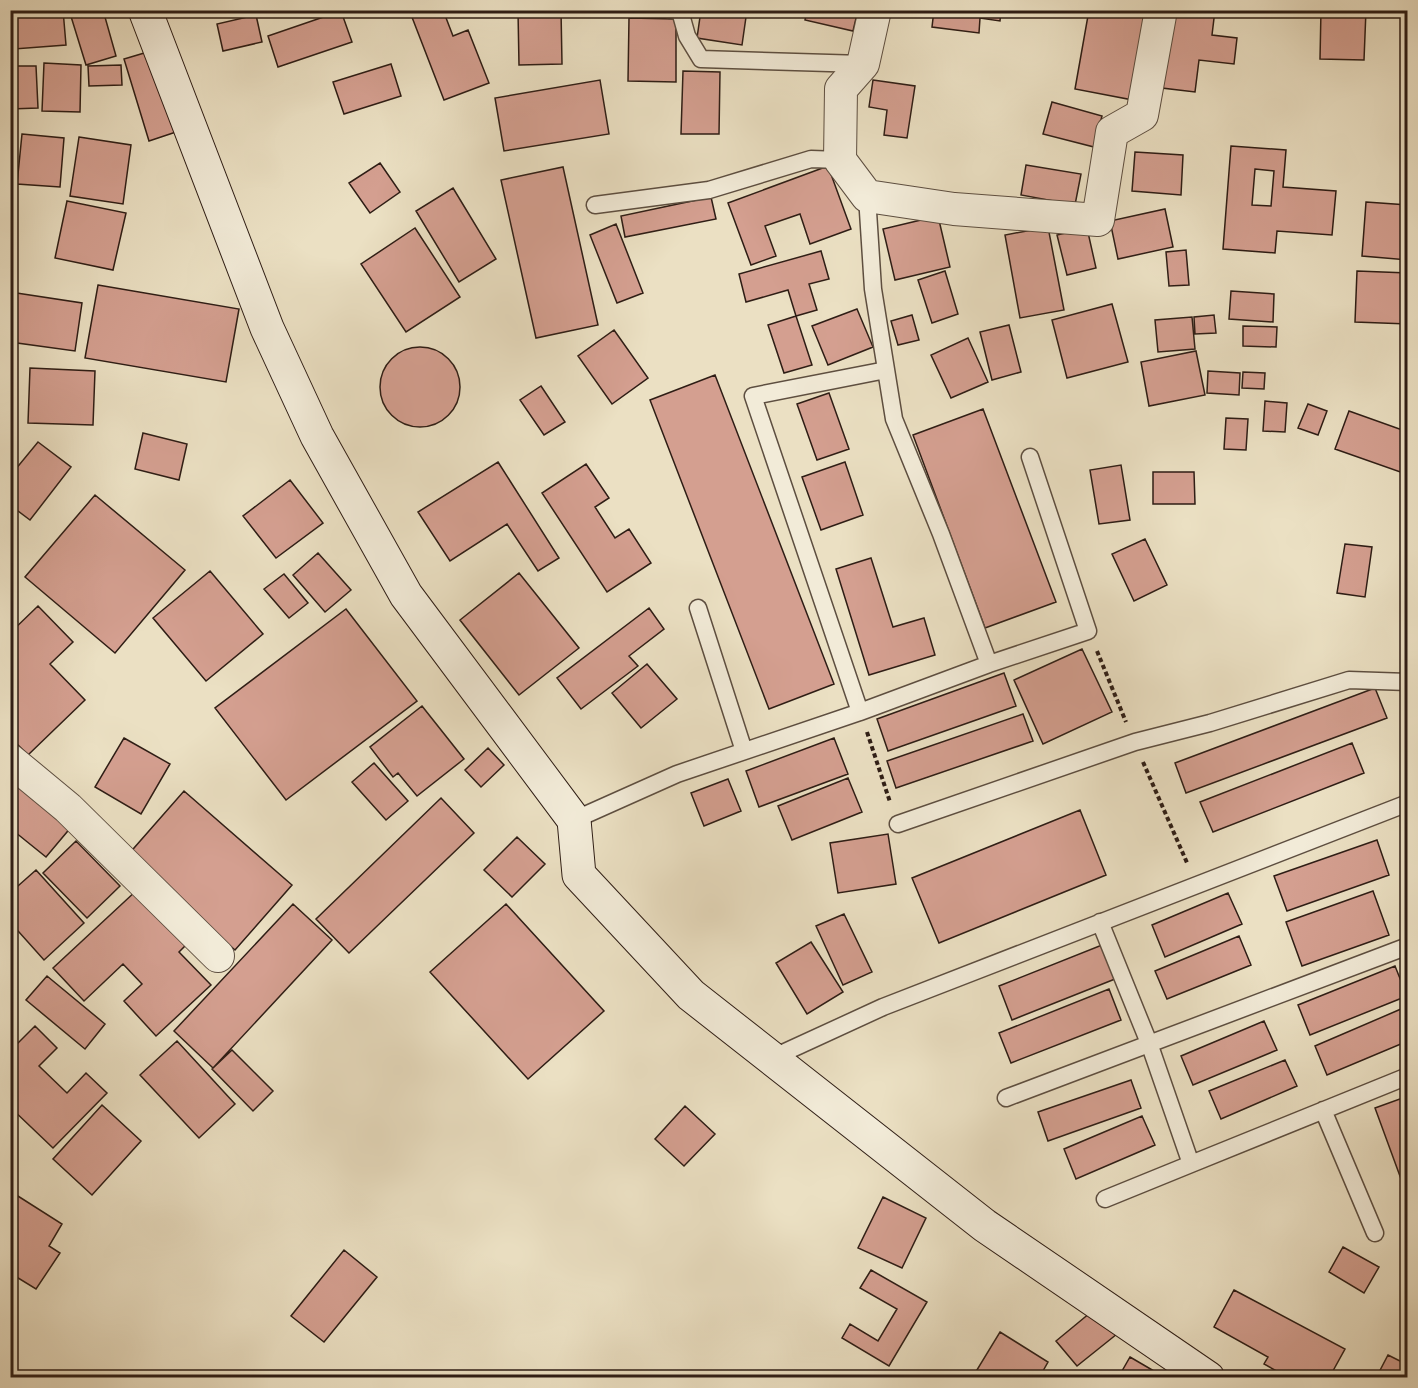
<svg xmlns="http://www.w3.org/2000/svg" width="1418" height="1388" font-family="Cardo,serif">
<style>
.building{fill:#d49f90;stroke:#2e1d15;stroke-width:1.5;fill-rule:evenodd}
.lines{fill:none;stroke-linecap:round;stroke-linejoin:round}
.lane-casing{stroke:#5d4e40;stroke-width:19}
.street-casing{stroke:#5d4e40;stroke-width:34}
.secondary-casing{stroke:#2e1d15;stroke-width:35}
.path{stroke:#2e1d15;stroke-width:4;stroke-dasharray:4.5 3;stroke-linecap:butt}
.lane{stroke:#f2ebd8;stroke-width:16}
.street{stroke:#f2ebd8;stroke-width:32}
.secondary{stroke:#f2ebd8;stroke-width:33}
</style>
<rect width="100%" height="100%" fill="#ebe0c3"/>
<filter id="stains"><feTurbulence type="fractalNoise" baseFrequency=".00333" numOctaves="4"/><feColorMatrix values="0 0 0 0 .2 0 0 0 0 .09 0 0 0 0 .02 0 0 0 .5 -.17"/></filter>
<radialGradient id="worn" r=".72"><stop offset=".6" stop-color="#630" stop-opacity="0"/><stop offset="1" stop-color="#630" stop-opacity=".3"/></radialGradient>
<!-- building -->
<path class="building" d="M11,10H63L66,45L14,49Z
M69,10H103L116,56L86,65Z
M263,10H283L264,14Z
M413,10H443L453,36L468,30L489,83L444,100L410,12Z
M561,10L562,64L519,65L518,11Z
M701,10H747L742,45L697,38Z
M807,10H858L853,31L805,20Z
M934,10H1001L1000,21L980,18L979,33L932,27Z
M1089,10H1149L1133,100L1075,89Z
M1172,10H1215L1212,35L1237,38L1234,64L1199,60L1195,92L1162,88Z
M1321,10H1366L1364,60L1320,59Z
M341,11L352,42L278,67L268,36Z
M256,15L262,42L223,51L217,24Z
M629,18L676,19V82L628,81Z
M151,51L176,132L149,141L124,59Z
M44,63L81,65L80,112L42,111Z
M391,64L401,96L344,114L333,82Z
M121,65L122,85L89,86L88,66Z
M10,66H36L38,108L10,109Z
M683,71L720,72L719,134H681Z
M600,80L609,134L504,151L495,98Z
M873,80L915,86L907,138L884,135L887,110L869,107Z
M1052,102L1102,116L1094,147L1043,134Z
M22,134L64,138L60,187L17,184Z
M79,137L131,145L123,204L70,196Z
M1231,146L1286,150L1283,187L1336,191L1332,235L1277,231L1275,253L1223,249ZM1255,169L1274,171L1271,206L1252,205Z
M1135,152L1183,155L1181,195L1132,191Z
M380,163L400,192L370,213L349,183Z
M1026,165L1081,174L1075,205L1021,195Z
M828,166L851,229L810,244L800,214L765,226L776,256L751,265L728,203Z
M563,167L598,325L536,338L501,180Z
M453,188L496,259L459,282L416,211Z
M711,197L716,219L625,237L621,216Z
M67,201L126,213L113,270L55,258Z
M1366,202L1408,205V260L1362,256Z
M1165,209L1173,247L1118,259L1110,221Z
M938,216L950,267L895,280L883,229Z
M616,224L643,293L617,303L590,235Z
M1048,227L1064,310L1020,318L1005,235Z
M415,228L460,297L406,332L361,264Z
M1087,228L1096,268L1067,275L1057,235Z
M1186,250L1189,285L1169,286L1166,252Z
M821,251L829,279L809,284L817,310L796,316L788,290L746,302L739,274Z
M945,271L958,314L932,323L918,280Z
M1357,271L1408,273V324L1355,322Z
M98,285L239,309L226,382L85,358Z
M1231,291L1274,294L1273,322L1229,319Z
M10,292L82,303L75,351L10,342Z
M1112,304L1128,362L1067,378L1052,320Z
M857,309L873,347L828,365L812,326Z
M912,315L919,340L898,345L891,321Z
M1214,315L1216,333L1195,334L1194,317Z
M796,316L812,365L784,373L768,325Z
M1192,317L1195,349L1158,352L1155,320Z
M1009,325L1021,372L992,380L980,332Z
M1243,326L1277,327L1276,347L1243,346Z
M614,330L648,378L612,404L578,356Z
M968,338L988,382L951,398L931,355Z
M380 387a40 40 0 1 1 80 0a40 40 0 1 1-80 0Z
M1196,351L1205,395L1149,406L1141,362Z
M30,368L95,371L93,425L28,423Z
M1208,371L1240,373L1239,395L1207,393Z
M1243,372L1265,373L1264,389L1242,388Z
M715,375L834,684L769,709L650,400Z
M541,386L565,422L544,435L520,400Z
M829,393L849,449L817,460L797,404Z
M1265,401L1287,403L1285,432L1263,431Z
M1308,404L1327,411L1318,435L1298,428Z
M983,409L1056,602L985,628L913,435Z
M1349,411L1408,432L1406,474L1335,449Z
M1226,418L1248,419L1246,450L1224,449Z
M143,433L187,444L179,480L135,469Z
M38,442L71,467L30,520L10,505V476Z
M498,462L559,558L538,571L507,524L450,561L418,512Z
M845,462L863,515L821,530L802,477Z
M586,464L609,498L595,507L615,538L629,529L651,563L607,592L542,493Z
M1121,465L1130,520L1099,524L1090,470Z
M1153,472H1194L1195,504H1153Z
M290,480L323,523L276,558L243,516Z
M95,495L185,570L115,653L25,577Z
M1145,539L1167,585L1134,601L1112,554Z
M1345,544L1372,547L1365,597L1337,593Z
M318,553L351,590L325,612L293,575Z
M871,558L893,627L924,618L935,655L869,675L836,569Z
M210,571L263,634L206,681L153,618Z
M519,573L579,648L519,695L460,620Z
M284,574L308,603L289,618L264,589Z
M38,606L73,642L50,664L85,700L28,755L10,737V633Z
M649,608L664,629L629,656L638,666L581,709L557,678Z
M346,609L417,701L286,800L215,708Z
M1082,649L1112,712L1043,744L1014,680Z
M647,664L677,699L641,728L612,693Z
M1004,673L1016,706L888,751L877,719Z
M1375,688L1387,718L1186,793L1175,763Z
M422,706L464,759L417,796L398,773L393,777L370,747Z
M1023,714L1033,741L896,788L887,761Z
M124,738L170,764L141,814L95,787Z
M834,738L848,774L759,807L746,771Z
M1352,743L1364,773L1213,832L1200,802Z
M488,748L504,765L481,787L465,770Z
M374,763L408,801L386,820L352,782Z
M10,777L72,826L46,857L10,828Z
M848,778L862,812L792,840L778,806Z
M728,779L741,811L704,826L691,793Z
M184,791L292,885L235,950L127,856Z
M441,798L474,833L349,953L316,919Z
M1080,810L1106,875L939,943L912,878Z
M888,834L896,884L838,893L830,843Z
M517,837L545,864L512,897L484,870Z
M1377,840L1389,875L1287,911L1274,876Z
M76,841L120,886L87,918L43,873Z
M36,870L84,923L44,960L10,922V893Z
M137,890L188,943L179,952L211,985L156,1036L124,1001L142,984L123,964L84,1001L53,968Z
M1373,891L1389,935L1302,966L1286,922Z
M1228,893L1242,924L1165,957L1152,925Z
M293,904L332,940L213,1068L174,1031Z
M506,904L604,1011L528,1079L430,972Z
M844,914L872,972L843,985L816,926Z
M1239,936L1251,965L1167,999L1155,971Z
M811,942L843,992L807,1014L776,963Z
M1107,943L1120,977L1012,1020L999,986Z
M1395,966L1407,996L1310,1035L1298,1005Z
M47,976L105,1024L85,1049L26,1000Z
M1109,989L1121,1020L1011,1063L999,1033Z
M1408,1006V1041L1327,1075L1315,1046Z
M1264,1021L1277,1050L1193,1085L1181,1056Z
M35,1026L57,1048L39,1066L67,1093L86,1073L107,1093L53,1148L10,1107V1051Z
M177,1041L235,1104L199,1138L140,1075Z
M232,1050L273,1091L253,1111L212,1069Z
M1285,1060L1297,1086L1221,1119L1209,1091Z
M1131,1080L1141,1108L1048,1141L1038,1112Z
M1408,1096V1198L1375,1108Z
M102,1105L141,1141L92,1195L53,1159Z
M685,1106L715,1134L684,1166L655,1139Z
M1142,1116L1155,1145L1076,1179L1064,1149Z
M10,1191L62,1224L49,1246L60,1253L36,1289L10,1273Z
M883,1197L926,1218L902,1268L858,1248Z
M1343,1247L1379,1267L1364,1293L1329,1272Z
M344,1250L377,1277L324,1342L291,1316Z
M871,1270L927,1302L889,1366L842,1338L850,1324L878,1341L897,1309L860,1288Z
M1234,1290L1345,1349L1329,1378H1289L1264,1364L1268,1357L1214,1327Z
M1096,1308L1117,1334L1077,1366L1056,1341Z
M1000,1332L1048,1362L1039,1378H972Z
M1388,1355L1408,1365V1378H1376Z
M1130,1357L1166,1378H1118Z"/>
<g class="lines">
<defs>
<path id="lane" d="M670,10L680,11L687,36L701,59L863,64
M867,196L873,289L894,419L941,534L989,664
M595,205L709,190L811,159L840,160
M698,608L744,751
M860,712L989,664L1088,631L1030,457
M574,820L677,774L860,712L753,396L886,370
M898,824L1135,742L1210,723L1349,680L1408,682
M1100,922L1149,1043L1191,1164L1105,1199
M772,1058L883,1007L1408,803
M1006,1098L1408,946
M1323,1110L1375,1233
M1191,1164L1408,1076"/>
<path id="street" d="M875,10L863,64L841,89L840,160L867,196L954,209L1098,220L1112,132L1142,115L1161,10
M10,760L68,808L218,956"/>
<path id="secondary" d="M145,10L267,328L317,436L406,595L574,820L579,875L691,995L984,1225L1208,1378"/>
</defs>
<!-- lane casing -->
<use href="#lane" class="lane-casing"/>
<!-- street casing -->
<use href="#street" class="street-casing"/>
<!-- secondary casing -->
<use href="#secondary" class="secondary-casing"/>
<!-- path -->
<path class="path" d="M1097,651L1126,722
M867,732L890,802
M1143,762L1188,865"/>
<!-- lane -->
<use href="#lane" class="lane"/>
<!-- street -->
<use href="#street" class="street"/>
<!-- secondary -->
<use href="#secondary" class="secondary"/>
</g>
<!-- margin -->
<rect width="1418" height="1388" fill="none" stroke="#ebe0c3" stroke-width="36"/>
<rect x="12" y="12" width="1394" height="1364" fill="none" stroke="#2e1d15" stroke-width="3"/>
<rect x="18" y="18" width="1382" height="1352" fill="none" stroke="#2e1d15" stroke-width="1.5"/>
<rect width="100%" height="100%" filter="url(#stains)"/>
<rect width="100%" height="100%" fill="url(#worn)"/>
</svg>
